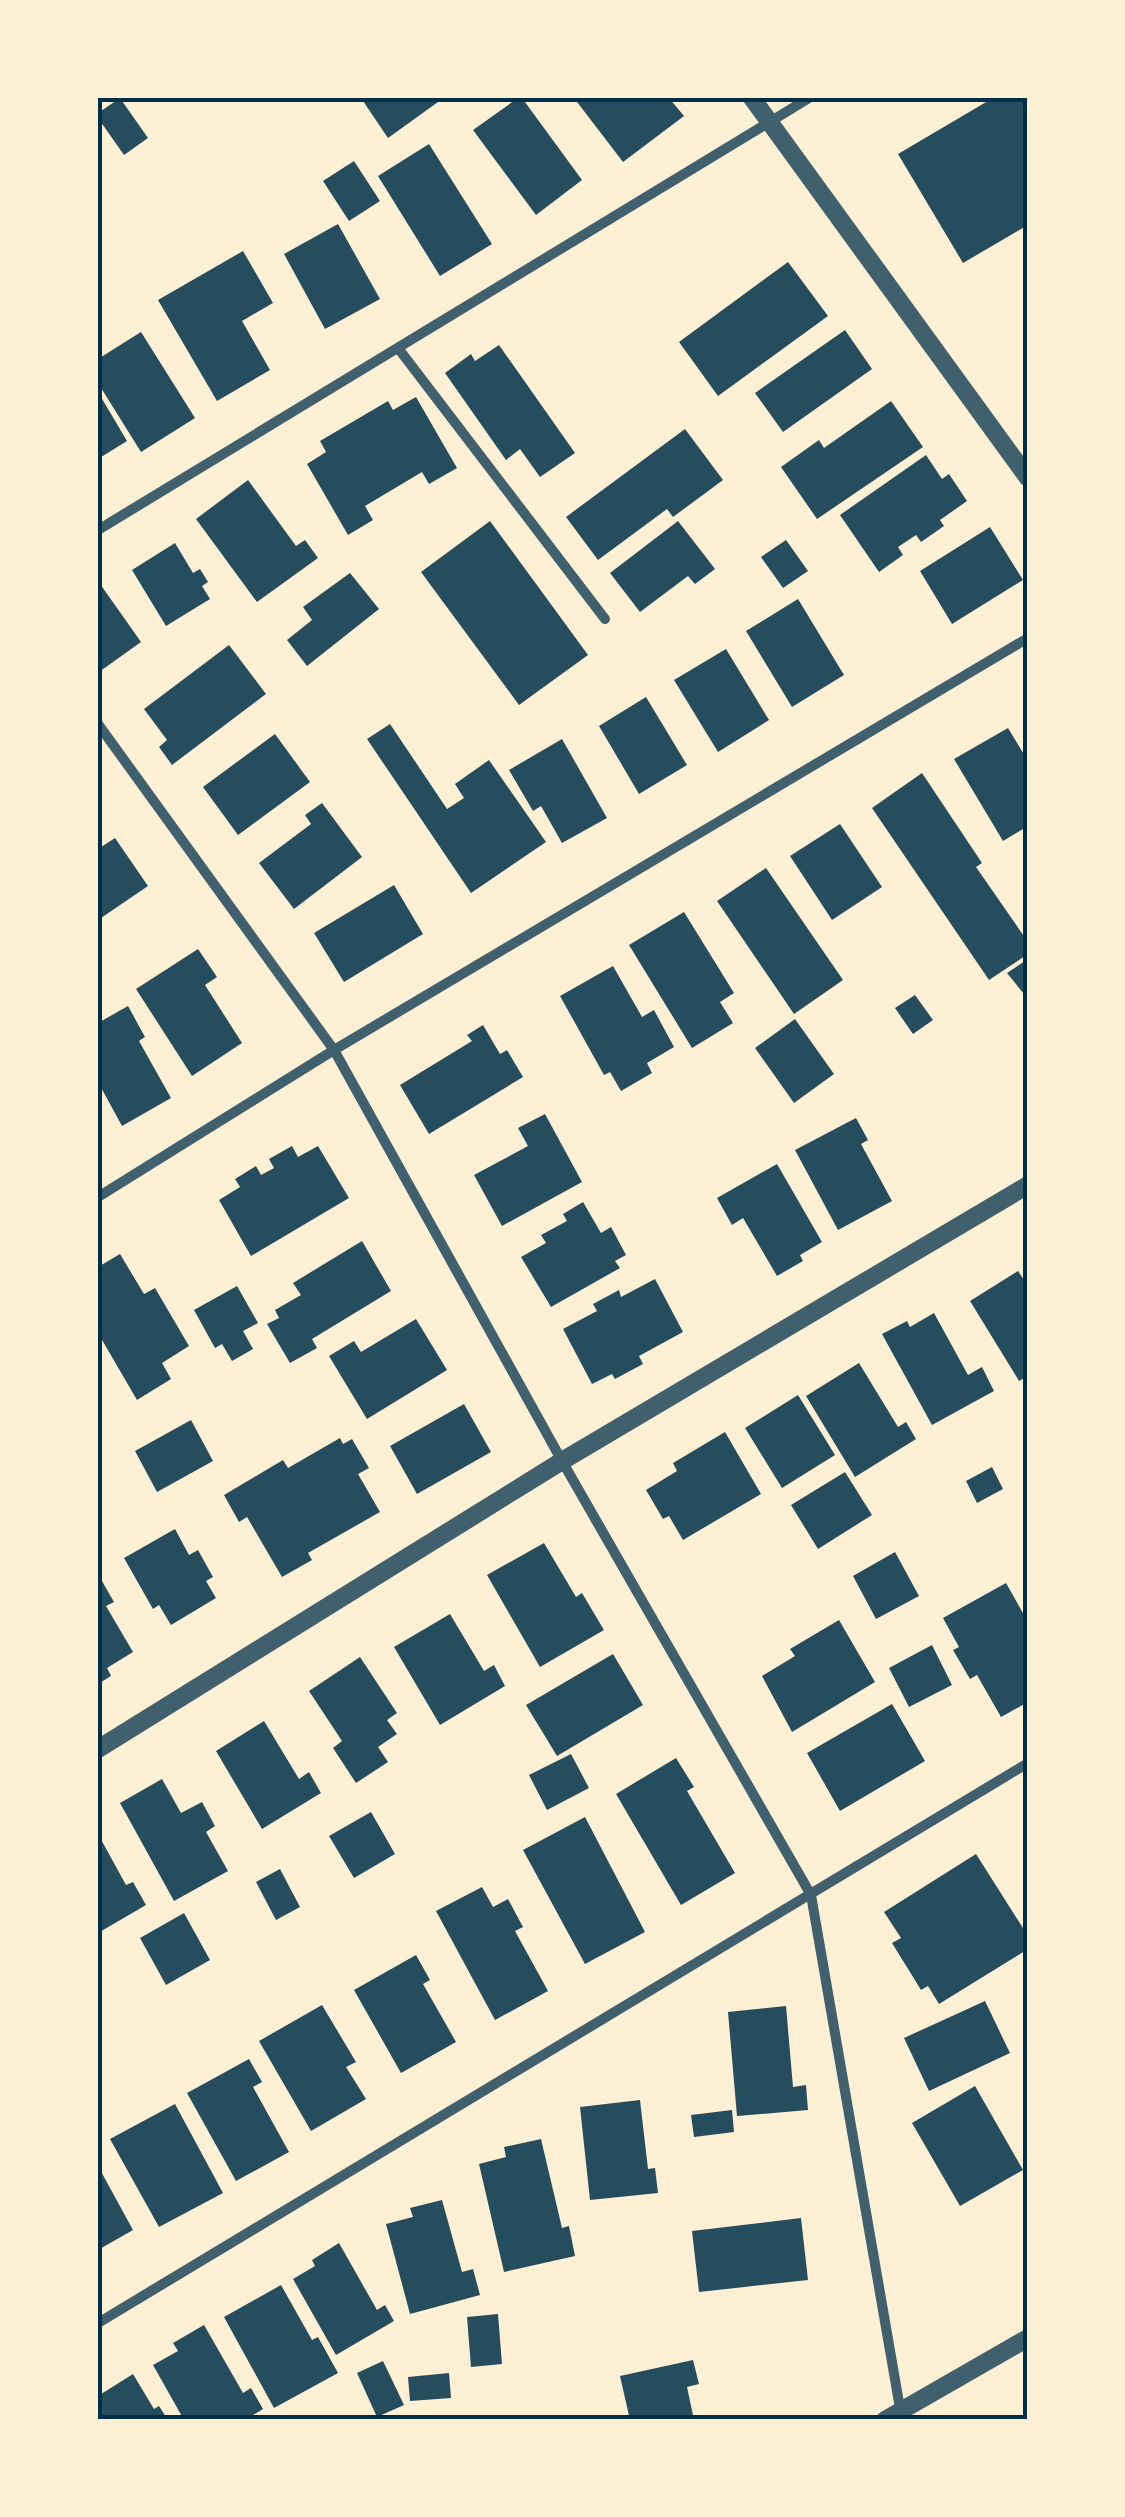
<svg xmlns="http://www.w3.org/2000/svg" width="1125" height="2517" font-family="'Playfair Display',serif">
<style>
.building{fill:#264d5e}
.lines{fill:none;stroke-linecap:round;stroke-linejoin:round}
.minor{stroke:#3f606c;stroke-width:10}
.tertiary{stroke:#3f606c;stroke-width:18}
.neatline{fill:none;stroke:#003049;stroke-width:4}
</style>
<rect width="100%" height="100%" fill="#fdf0d5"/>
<!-- building -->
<path class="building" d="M120,98L148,138L124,155L98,118V113Z
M361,98H435L438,102L388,138Z
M518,98H522L582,180L536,215L473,130Z
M574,98H669L684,116L623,162Z
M993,98H1028V225L963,263L898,154Z
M429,144L492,244L440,276L378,176Z
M354,161L380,201L349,221L323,181Z
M338,224L380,299L325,329L284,254Z
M243,251L273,303L242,321L270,370L217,401L158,300Z
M788,262L828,316L718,396L679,342Z
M845,330L872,369L783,432L755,393Z
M141,332L195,418L141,452L98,383V359Z
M499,345L575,453L540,477L520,449L506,460L445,373L471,354L475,361Z
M98,392L127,441L98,459Z
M416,397L457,468L429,484L422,472L365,506L373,520L348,535L307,464L326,452L320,441L388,401L393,410Z
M891,401L923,447L817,519L781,467L819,440L824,448Z
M685,429L723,480L673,517L667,509L598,560L566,517Z
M926,455L942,479L949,474L967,501L940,520L944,526L921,542L916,535L898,547L903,555L879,572L840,515Z
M248,480L296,546L305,540L318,558L257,602L196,519Z
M490,521L588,655L519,705L421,572Z
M678,521L715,569L695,584L688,576L640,612L610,573Z
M990,527L1023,580L952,624L920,571Z
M786,540L808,571L783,588L761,557Z
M175,543L193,573L200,569L208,582L202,586L210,599L166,626L132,570Z
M350,573L379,609L307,666L287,640L312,620L303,607Z
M98,581L141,642L99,672L98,670Z
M798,599L844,675L792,707L746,631Z
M229,645L266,694L172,765L159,747L167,740L144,709Z
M726,649L769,720L718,752L674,680Z
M646,697L687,765L639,794L599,726Z
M390,724L447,809L464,798L455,784L489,760L546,842L471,893L367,739Z
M1008,728L1028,761V826L1003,841L954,759Z
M275,734L310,782L238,835L203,787Z
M562,739L607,818L562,843L541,806L533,811L509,770Z
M922,773L982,863L976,867L1028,942V954L989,980L872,808Z
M322,803L362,857L294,909L259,863L311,824L305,815Z
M840,824L882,887L832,920L790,856Z
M115,838L148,886L98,920V849Z
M766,868L843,980L794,1014L717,901Z
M394,885L423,934L344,982L314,933Z
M684,912L734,993L720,1002L733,1023L692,1048L629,945Z
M198,949L217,977L205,985L242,1043L192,1076L136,989Z
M1028,959V999L1007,973Z
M613,966L642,1017L654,1010L674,1047L647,1063L652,1073L621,1091L610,1072L604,1075L560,996Z
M915,995L933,1020L913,1034L895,1008Z
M128,1006L145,1037L139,1041L171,1098L122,1126L98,1082V1023Z
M795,1019L834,1074L794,1103L755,1048Z
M483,1025L500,1054L507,1050L523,1077L429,1134L400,1085L472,1041L467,1035Z
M545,1114L582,1182L502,1226L474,1175L528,1146L518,1128Z
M856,1118L868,1140L861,1144L892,1201L838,1230L795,1150Z
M292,1146L298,1157L318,1146L349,1198L251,1256L219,1200L240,1187L235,1179L256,1166L261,1175L274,1168L269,1159Z
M777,1164L822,1242L800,1255L803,1261L777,1276L743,1218L732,1225L717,1198Z
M583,1202L601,1233L611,1227L626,1255L615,1261L620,1268L551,1307L521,1257L546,1243L541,1235L567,1221L563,1214Z
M362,1241L391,1291L312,1339L317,1348L290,1363L267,1324L279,1318L275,1310L301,1295L293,1283Z
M120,1254L144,1294L155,1288L189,1346L162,1363L171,1379L137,1400L98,1333L100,1278L98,1267Z
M1018,1271L1028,1286V1376L1019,1381L970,1301Z
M655,1279L683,1332L639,1356L643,1364L615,1379L612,1374L592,1384L563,1329L597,1311L593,1304L619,1290L621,1297Z
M237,1286L258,1323L243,1331L253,1349L232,1361L222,1344L215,1348L194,1310Z
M934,1313L968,1375L982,1367L994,1391L932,1425L882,1334L907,1321L910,1327Z
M416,1319L447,1370L367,1419L329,1356L354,1341L361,1352Z
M859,1363L898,1427L906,1422L916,1439L855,1477L806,1396Z
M798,1395L835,1455L782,1488L745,1428Z
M464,1404L491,1452L417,1494L390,1446Z
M191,1420L213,1461L157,1492L135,1451Z
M725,1432L761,1494L683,1540L669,1516L663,1519L646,1490L677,1471L673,1463Z
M340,1438L343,1444L352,1439L369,1468L358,1474L380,1512L308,1553L312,1560L282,1577L247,1517L239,1522L224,1495L283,1460L288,1468Z
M992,1467L1003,1489L977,1503L966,1481Z
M845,1472L872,1515L818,1549L791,1505Z
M175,1529L189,1555L198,1550L213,1577L206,1581L216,1598L171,1625L159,1605L153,1609L124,1558Z
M544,1543L576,1597L582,1593L604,1630L540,1667L487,1575Z
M895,1552L919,1596L876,1619L853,1576Z
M98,1574L114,1602L106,1606L133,1652L107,1668L111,1676L98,1684Z
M1006,1583L1028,1622V1702L1001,1717L977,1675L970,1679L953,1650L959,1647L943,1618Z
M450,1614L484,1671L494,1665L505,1686L440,1725L394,1647Z
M839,1620L875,1682L792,1732L762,1676L795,1656L790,1649Z
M932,1645L952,1685L909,1707L889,1668Z
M613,1654L643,1705L557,1756L526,1705Z
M360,1657L397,1713L387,1720L397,1734L378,1747L388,1762L356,1783L333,1748L342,1741L309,1691Z
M892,1704L925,1761L840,1811L807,1753Z
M264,1721L299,1779L309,1772L321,1793L262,1829L216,1751Z
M571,1754L589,1788L547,1810L529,1775Z
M676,1758L694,1787L687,1791L735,1873L681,1905L616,1794Z
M162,1779L181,1813L202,1802L215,1826L206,1832L228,1871L174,1901L120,1803Z
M371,1812L395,1854L354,1878L329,1836Z
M585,1817L645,1932L585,1964L523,1850Z
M98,1834L126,1885L133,1882L146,1905L98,1933Z
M976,1854L1028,1936V1949L939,2004L928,1986L921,1990L892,1943L901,1938L884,1912Z
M280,1869L300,1907L276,1920L256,1882Z
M482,1887L493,1907L508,1899L523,1927L515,1931L548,1991L495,2020L436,1911Z
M184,1913L210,1960L166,1985L140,1938Z
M416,1955L430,1980L423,1984L456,2042L401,2073L354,1990Z
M985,2001L1010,2053L929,2091L904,2038Z
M322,2005L356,2062L346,2067L366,2099L311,2131L259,2041Z
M786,2006L793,2087L806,2085L808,2110L737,2116L728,2012Z
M249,2059L262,2082L253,2087L289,2152L236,2181L187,2093Z
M975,2086L1023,2170L960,2206L912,2123Z
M640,2100L648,2169L655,2168L658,2193L590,2200L580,2107Z
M175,2104L223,2193L159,2227L110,2139Z
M732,2110L734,2132L694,2137L691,2115Z
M541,2139L562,2228L569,2226L575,2256L504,2272L479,2164L506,2157L504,2147Z
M98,2166L133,2230L98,2250Z
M442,2200L462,2272L473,2269L480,2295L410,2314L386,2224L413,2217L410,2208Z
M801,2218L808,2280L699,2292L692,2231Z
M339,2243L377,2310L385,2305L394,2321L336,2355L293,2279L315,2266L312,2260Z
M281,2285L312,2340L318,2337L338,2373L274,2408L224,2317Z
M498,2314L502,2364L471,2367L467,2317Z
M204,2325L243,2393L251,2388L263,2409L245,2420H184L153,2365L178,2351L173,2343Z
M693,2360L699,2384L687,2387L694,2420H630L620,2376Z
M383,2361L404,2405L377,2417L357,2373Z
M449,2373L451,2398L410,2401L408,2377Z
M133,2374L154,2409L159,2406L168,2420H98V2396Z"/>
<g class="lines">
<!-- minor -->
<path class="minor" d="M398,348L605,619
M98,530L809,98
M98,724L334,1050L562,1461L811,1895L901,2414
M98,1197L334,1050L1028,638
M98,2323L1028,1763"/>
<!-- tertiary -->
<path class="tertiary" d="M752,98L1028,478
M98,1749L562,1461L1028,1185
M885,2420L1028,2338"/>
</g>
<!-- border -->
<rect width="1125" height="2517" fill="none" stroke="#fdf0d5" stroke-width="200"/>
<rect x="100" y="100" width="925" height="2317" class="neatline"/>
</svg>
